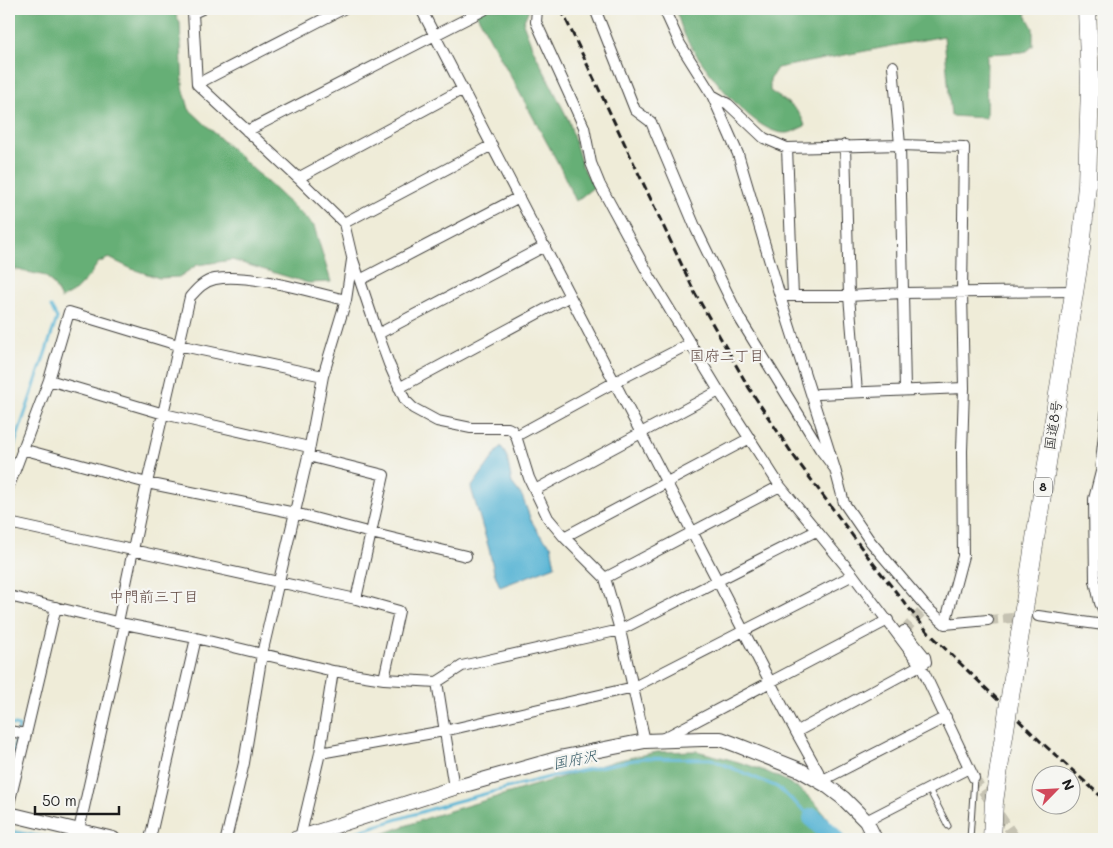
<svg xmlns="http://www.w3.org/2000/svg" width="1113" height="848" font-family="Mali,'Klee One',sans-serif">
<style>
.forest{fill:#66af76;stroke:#416649}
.water{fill:#56b4d4;stroke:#396878}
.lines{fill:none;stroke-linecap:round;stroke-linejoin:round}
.stream{stroke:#56b4d4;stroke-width:3}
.river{stroke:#56b4d4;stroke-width:20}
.minor-tunnel{stroke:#c5c2b2;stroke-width:10;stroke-dasharray:10 5;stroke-linecap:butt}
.service-casing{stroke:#3c3b38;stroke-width:7}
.minor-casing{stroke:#3c3b38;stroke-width:12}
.tertiary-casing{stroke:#3c3b38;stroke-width:16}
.trunk-casing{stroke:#3c3b38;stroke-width:19}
.service{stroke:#fff;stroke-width:5}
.minor{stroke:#fff;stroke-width:10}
.tertiary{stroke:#fff;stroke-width:14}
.trunk{stroke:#fff;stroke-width:18}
.rail{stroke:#1c1c1c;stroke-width:3;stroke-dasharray:8 4;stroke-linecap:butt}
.trunk-bridge-casing{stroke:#3c3b38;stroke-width:19;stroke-linecap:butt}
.trunk-bridge{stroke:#fff;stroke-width:18}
.labels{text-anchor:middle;stroke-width:4.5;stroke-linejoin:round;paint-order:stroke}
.shield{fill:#f6f6f2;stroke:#5d5d5c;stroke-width:1}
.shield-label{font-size:12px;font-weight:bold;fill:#1c1c1c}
.street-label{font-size:14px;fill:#1c1c1c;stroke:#f6f6f2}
.neighbourhood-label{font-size:15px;fill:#5d453f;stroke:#f6f6f2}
.water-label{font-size:15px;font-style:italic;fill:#335966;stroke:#f6f6f2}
</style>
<rect width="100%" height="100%" fill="#f6f6f2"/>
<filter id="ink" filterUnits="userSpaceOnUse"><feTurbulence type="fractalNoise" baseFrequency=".02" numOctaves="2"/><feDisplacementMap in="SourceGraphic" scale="10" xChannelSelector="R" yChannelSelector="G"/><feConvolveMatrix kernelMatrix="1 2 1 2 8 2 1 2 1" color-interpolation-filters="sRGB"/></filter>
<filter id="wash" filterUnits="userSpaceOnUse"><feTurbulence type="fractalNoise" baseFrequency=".0096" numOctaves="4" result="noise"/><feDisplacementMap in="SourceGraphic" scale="20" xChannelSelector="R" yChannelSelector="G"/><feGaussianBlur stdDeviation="1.12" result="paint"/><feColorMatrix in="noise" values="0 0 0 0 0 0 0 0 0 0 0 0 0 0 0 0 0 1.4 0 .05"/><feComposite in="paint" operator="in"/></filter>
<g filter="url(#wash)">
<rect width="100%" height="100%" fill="#efecd8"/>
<!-- forest -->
<path class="forest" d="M9,9H173L180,23L183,87L189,109L314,226L331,282L308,283L232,260L197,265L179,277L159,278L132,269L109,258L98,263L90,275L76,290L61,299L55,287L46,276L9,268Z
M474,9H529L523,23L533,49L569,121L582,166L594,187L576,201L558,163Z
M676,9H1026V15L1033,28V46L1027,51L1022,52L987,54L986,118L951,116L944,36L777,68L770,79V91C784,101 801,108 805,126C800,128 792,133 787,133C754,136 703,67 688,41C682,32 679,19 676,9Z
M1104,464V590L1101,564Z
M696,751C733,760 780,771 809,797C822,809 832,825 842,839H368L433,816L615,761L657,752Z"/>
<!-- water -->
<path class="water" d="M501,446L507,457L512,483L522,496L531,520L540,535L551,545L555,566L500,587L494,572L489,549L471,488Z"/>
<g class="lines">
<!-- stream -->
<path class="stream" d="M9,461L57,318L51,307
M9,724L19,726L9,772
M9,831L55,839
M333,839L454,802L549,777L644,758L711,759L777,787L813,818"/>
<!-- river -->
<path class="river" d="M813,818L835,839"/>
</g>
</g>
<g filter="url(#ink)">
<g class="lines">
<!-- minor-tunnel -->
<path class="minor-tunnel" d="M988,620L1027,617
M904,631L926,607
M974,778L1016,839"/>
<defs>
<path id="service" d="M1098,466L1104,412
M929,789L948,826
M970,839L974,778"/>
<path id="minor" d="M190,9L193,13L197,84L298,178L344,223L352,257L378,334L389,364L405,400L413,408L437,421L471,428H508L512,430L516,436L529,478L548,518L564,537L605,578L620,630L645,741
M421,9L796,732L825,784
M537,9L536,22L584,127L591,163L600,185L650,277L719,391L780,486L853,575L921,666L974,778
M595,9L635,110L651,122L696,229L740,319L820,449L835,469L780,296L738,154L712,95L680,44L664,9
M193,13L202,9
M893,66L900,145L905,390
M197,84L343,9
M1090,85H1104
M712,95L728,104L764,138L787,148L900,145L964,147L962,292L964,388L962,451L963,556L945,624L926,607L870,541L844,503L835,469
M247,131L484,10
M845,145L849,296L857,392
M787,148L793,296
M298,178L463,89
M344,223L492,145
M360,280L519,197
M780,296H849L902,293L1075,291
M378,334L545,246
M49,380L164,414L309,447
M399,388L570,296
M818,394L964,388
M516,436L615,382L691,343
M22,449L147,483L295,513L371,533L466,556
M308,456L384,475L356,599
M1104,460L1094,499L1095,581L1100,603L1104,611
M9,486L49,380L69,312L178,345L323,376
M535,490L719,391
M9,523L356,599L399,611L384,679
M564,537L750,438
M605,578L780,486
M9,596L125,624L196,638L333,671L384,679L437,682L462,666L620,630L816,531
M1038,616L1104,625
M118,622L147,483L190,297C197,289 204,281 215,279C252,273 309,292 346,300
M945,624L988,620
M437,682L454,788
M9,731L26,734L9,804
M796,732L926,662L925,657L904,631
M26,734L56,607
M662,739L888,620
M320,753L444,731L634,687L853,575
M823,780L946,717
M866,821L969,768
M79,830L125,624
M300,838L320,753L333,671
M150,839L196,638
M226,839L244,763L262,654L308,456L323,376L346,300L352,260"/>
<path id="tertiary" d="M9,814L113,839
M295,839L454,788L564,757L645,741L702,739H721L737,745L800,770L826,785L843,798L866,821L875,839"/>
<path id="trunk" d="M1012,684L1081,249L1087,185L1090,85L1087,9
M992,839L994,802L1001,755"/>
</defs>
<!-- service casing -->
<use href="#service" class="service-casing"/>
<!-- minor casing -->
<use href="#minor" class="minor-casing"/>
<!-- tertiary casing -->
<use href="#tertiary" class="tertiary-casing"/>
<!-- trunk casing -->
<use href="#trunk" class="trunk-casing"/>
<!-- service -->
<use href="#service" class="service"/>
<!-- minor -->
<use href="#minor" class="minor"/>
<!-- tertiary -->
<use href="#tertiary" class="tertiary"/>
<!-- trunk -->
<use href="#trunk" class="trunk"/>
<!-- rail -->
<path class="rail" d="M561,9L695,293L749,388L793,455L869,558L927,631L1040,741L1104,799"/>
<defs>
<path id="trunk-bridge" d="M1001,755L1012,684"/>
</defs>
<!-- trunk-bridge casing -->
<use href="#trunk-bridge" class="trunk-bridge-casing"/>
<!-- trunk-bridge -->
<use href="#trunk-bridge" class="trunk-bridge"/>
</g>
</g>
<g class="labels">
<!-- shield labels -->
<rect class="shield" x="1034" y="477.5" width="18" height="19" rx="4"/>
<g class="shield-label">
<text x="1043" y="491">8</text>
</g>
<!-- street labels -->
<g class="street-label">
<text transform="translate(1053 425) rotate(-81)" y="5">国道8号</text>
</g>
<!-- neighbourhood labels -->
<g class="neighbourhood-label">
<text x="727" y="361">国府二丁目</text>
<text x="154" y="602">中門前三丁目</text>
</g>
<!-- water labels -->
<g class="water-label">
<text transform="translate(575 760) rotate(-11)" y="5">国府沢</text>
</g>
</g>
<!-- margin -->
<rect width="1113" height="848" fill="none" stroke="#f6f6f2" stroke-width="30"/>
<!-- north arrow -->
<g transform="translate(1056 790) rotate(66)"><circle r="24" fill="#f6f6f2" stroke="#9f9f9c"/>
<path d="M0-4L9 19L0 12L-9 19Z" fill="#d1495b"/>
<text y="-8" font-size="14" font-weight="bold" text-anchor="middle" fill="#1c1c1c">N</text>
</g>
<!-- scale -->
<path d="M35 806v8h84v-8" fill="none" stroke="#1c1c1c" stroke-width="2.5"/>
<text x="42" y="806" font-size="15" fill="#1c1c1c" stroke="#f6f6f2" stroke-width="4" paint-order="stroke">50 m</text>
</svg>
